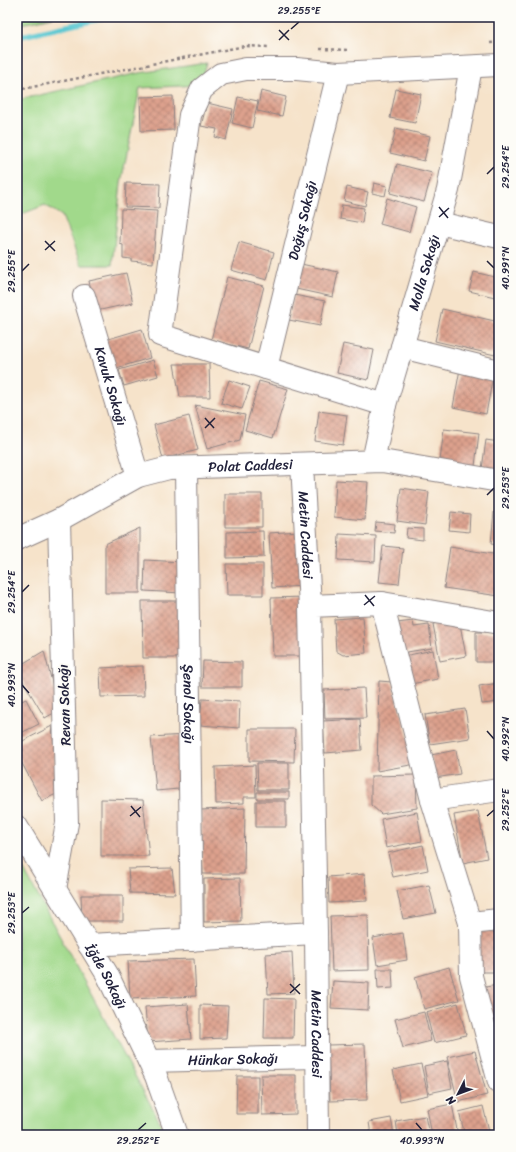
<svg xmlns="http://www.w3.org/2000/svg" width="516" height="1152" font-family="Sriracha,sans-serif">
<style>
.green{fill:#a1d98b;stroke:#627e63}
.lines{fill:none;stroke-linecap:round;stroke-linejoin:round}
.stream{stroke:#5bc8d2;stroke-width:5.5}
.building{fill:url(#building-cross-hatch)}
.minor-casing{stroke:#8c8282;stroke-width:24}
.path{stroke:#8c8282;stroke-width:2.5;stroke-dasharray:3 3;stroke-linecap:butt}
.minor{stroke:#fff;stroke-width:22}
.ticks{fill:none;stroke:#22223b;stroke-width:1.5}
.labels{text-anchor:middle;stroke-width:4;stroke-linejoin:round;paint-order:stroke}
.street-label{font-size:14px;fill:#22223b;stroke:#fdfcf7}
.neatline{fill:none;stroke:#22223b;stroke-width:1.5}
.ticks-label{font-size:10px;text-anchor:middle;fill:#22223b}
</style>
<defs>
<pattern id="building-cross-hatch" width="8" height="8" patternUnits="userSpaceOnUse"><rect width="8" height="8" fill="#dda18d"/><path d="M0 0l8 8M0 8l8-8" fill="none" stroke="#b38374"/></pattern>
</defs>
<rect width="100%" height="100%" fill="#fdfcf7"/>
<filter id="ink" filterUnits="userSpaceOnUse"><feTurbulence type="fractalNoise" baseFrequency=".025" numOctaves="2"/><feDisplacementMap in="SourceGraphic" scale="8" xChannelSelector="R" yChannelSelector="G"/><feConvolveMatrix kernelMatrix="1 2 1 2 8 2 1 2 1" color-interpolation-filters="sRGB"/></filter>
<filter id="wash" filterUnits="userSpaceOnUse"><feTurbulence type="fractalNoise" baseFrequency=".012" numOctaves="4" result="noise"/><feDisplacementMap in="SourceGraphic" scale="16" xChannelSelector="R" yChannelSelector="G"/><feGaussianBlur stdDeviation="0.9" result="paint"/><feColorMatrix in="noise" values="0 0 0 0 0 0 0 0 0 0 0 0 0 0 0 0 0 1.4 0 .05"/><feComposite in="paint" operator="in"/></filter>
<g filter="url(#wash)">
<rect width="100%" height="100%" fill="#f6e3ca"/>
<!-- green -->
<path class="green" d="M17,17H53L17,25Z
M207,63L200,85L140,88L121,183L112,265H81L62,216L45,205L17,216V100L139,73Z
M17,857L167,1135H17Z"/>
<g class="lines">
<!-- stream -->
<path class="stream" d="M17,37L109,17"/>
</g>
<g id="blocks">
<!-- building -->
<path class="building" d="M396,89L421,94L415,123L390,118Z
M261,91L286,97L282,116L257,111Z
M173,96L174,130L141,131L140,97Z
M238,97L258,101L252,128L232,123Z
M207,103L233,109L226,140L215,137L217,129L201,126Z
M396,128L430,136L424,161L390,153Z
M397,164L432,173L424,202L390,193Z
M126,183L160,184L159,208L125,207Z
M374,183L387,186L385,196L372,193Z
M347,187L368,192L365,206L344,201Z
M387,198L416,207L409,232L380,224Z
M342,205L364,208L362,223L340,219Z
M121,209L157,211L153,263L131,261V259L123,258V245L120,244Z
M239,242L274,252L267,280L231,270Z
M301,264L338,272L333,297L296,289Z
M474,272L499,278L495,297L469,291Z
M126,273L133,303L96,311L89,281Z
M227,277L264,286L248,349L211,340Z
M294,295L325,301L320,326L289,320Z
M442,309L499,322V334L495,355L435,341Z
M142,329L150,358L113,369L105,340Z
M343,344L374,350L368,380L337,373Z
M153,360L158,376L124,386L119,370Z
M174,364H209L210,397H180Z
M460,369L493,376L486,414L453,407Z
M229,380L250,387L242,409L221,403Z
M259,381L288,389L273,438L245,430Z
M195,405L245,415L240,440L207,449Z
M319,411L347,415L343,445L315,441Z
M189,416L198,450L163,459L154,425Z
M444,429L479,433L475,466L440,461Z
M486,440L499,442V471L482,469Z
M336,480L368,482L365,520L334,517Z
M401,488L429,492L425,525L397,521Z
M225,494H262V527H225Z
M451,512L470,514L469,532L449,530Z
M494,512L499,513V545L491,544Z
M376,522L395,524L394,533L375,531Z
M140,528V593H105V544Z
M407,528L423,529V540L406,538Z
M263,531L264,557L227,558V532Z
M300,531L304,586L272,588L269,533Z
M339,534L376,536L375,562L338,560Z
M383,546L403,548L399,584L379,582Z
M450,547L499,555V596L444,588Z
M145,560L183,562L182,593L144,591Z
M226,564H263V595H227Z
M304,597L306,656H273L271,598Z
M142,601H182L183,658H143Z
M363,617L366,653L343,655L336,651L334,619Z
M459,619L466,656L440,661L433,624Z
M413,621L414,627L429,625L432,648L401,653L397,623Z
M476,632H499V662H476Z
M433,650L438,679L405,685L399,657Z
M44,651L59,710L45,718L17,671V667Z
M203,661L242,662V687H202Z
M143,666L144,696L101,697L100,668Z
M379,681L392,682L416,764L377,771Z
M499,683V702L482,704L479,686Z
M364,688L366,718L325,719L324,690Z
M26,699L39,724L17,735V703Z
M202,699L240,701L239,728L200,725Z
M465,709L470,738L430,744L425,715Z
M360,719L362,750L325,753L323,721Z
M52,726L58,793L42,801L17,754V744Z
M249,729H295L294,762L249,761Z
M186,735L190,788L156,791L151,737Z
M456,750L460,774L435,778L431,755Z
M257,763H289V790H258Z
M255,765L256,797H244V803L216,804L215,767Z
M416,775L417,808L381,814L371,805V776Z
M257,792H289V799H257Z
M101,799L143,800L149,856H101Z
M256,801H286V827H256Z
M245,808L244,874H203L201,810Z
M478,811L487,858L463,863L454,815Z
M417,812L422,841L386,848L381,819Z
M423,845L428,870L393,877L388,853Z
M172,868L175,894L130,893L128,869Z
M365,874L367,901L329,903L328,877Z
M240,878L241,921L204,922V879Z
M429,885L436,913L403,919L397,891Z
M81,895H123V921H82Z
M368,915L369,970L332,971L330,916Z
M499,930V972H480L477,931Z
M403,933L407,960L377,965L373,938Z
M292,952L294,993L268,994L266,954Z
M194,959L196,996L130,999L128,961Z
M449,967L459,1000L424,1009L415,977Z
M377,969H392L393,988L378,989Z
M333,981L369,983L368,1010L331,1008Z
M499,985V1033H493L485,987Z
M265,998L294,999L293,1038H264Z
M458,1003L466,1035L434,1043L426,1012Z
M188,1004L191,1039L148,1042L145,1007Z
M200,1005L228,1006L226,1038L200,1039Z
M424,1012L431,1041L403,1048L395,1019Z
M365,1044L367,1100L330,1101L328,1045Z
M475,1051L487,1095L458,1102L447,1057Z
M447,1061L452,1088L429,1093L424,1066Z
M421,1064L428,1095L400,1101L393,1070Z
M261,1075H296V1114L262,1115Z
M237,1076H258V1114H236Z
M452,1104L458,1135H432L427,1109Z
M483,1106L490,1135H465L459,1112Z
M425,1116L429,1135H398L396,1121Z
M391,1118L394,1135H371L369,1122Z"/>
</g>
</g>
<g filter="url(#ink)">
<use href="#blocks" fill-opacity="0" stroke="#8c8282" stroke-width="1"/>
<g class="lines">
<defs>
<g id="minor">
<path d="M439,223L499,237"/>
<path id="s1" d="M84,296L138,476"/>
<path d="M402,347L499,371"/>
<path id="s2" d="M266,368L338,73"/>
<path id="s3" d="M385,405L448,190L471,67"/>
<path d="M373,461L385,405L160,335L190,115L202,89L221,74L246,69H297L338,73L499,65"/>
<path id="s4" d="M302,464L310,606"/>
<path id="s5" d="M186,468L192,940"/>
<path id="s6" d="M17,539L59,520L138,476L169,468L382,461L499,481"/>
<path d="M382,603L499,623"/>
<path d="M432,800L499,790"/>
<path id="s7" d="M17,827L107,974L156,1076L177,1135"/>
<path d="M55,889L67,823L59,520"/>
<path d="M470,923L499,920"/>
<path id="s8" d="M316,933L318,1135"/>
<path d="M89,945L316,933L310,606L382,603L432,800L470,923L471,976L499,1082"/>
<path id="s9" d="M149,1061L317,1057"/>
</g>
</defs>
<!-- minor casing -->
<use href="#minor" class="minor-casing"/>
<!-- path -->
<path class="path" d="M490,43L499,42
M320,49L349,50
M17,90L245,46L269,47"/>
<!-- minor -->
<use href="#minor" class="minor"/>
</g>
</g>
<!-- ticks -->
<path class="ticks" d="M291,29L299,22M279,30L289,40M279,40L289,30M487,174L494,167M439,207L448,218M439,217L449,208M45,241L55,251M45,250L55,241M487,261L494,268M22,271L29,264M205,418L214,428M205,428L215,418M487,495L494,488M22,592L29,585M365,595L374,606M364,605L375,596M22,685L29,693M487,731L494,739M131,806L140,817M130,816L141,807M487,816L494,810M22,913L29,907M290,984L300,994M290,993L300,984M416,1123L422,1130M138,1130L146,1123"/>
<g class="labels">
<!-- street labels -->
<g class="street-label">
<text dy="5" stroke="none"><textPath href="#s2" startOffset="152">Doğuş Sokağı</textPath></text>
<text dy="5" stroke="none"><textPath href="#s3" startOffset="138">Molla Sokağı</textPath></text>
<text dy="5" stroke="none"><textPath href="#s1" startOffset="94">Kavuk Sokağı</textPath></text>
<text dy="5" stroke="none"><textPath href="#s6" startOffset="250">Polat Caddesi</textPath></text>
<text dy="5" stroke="none"><textPath href="#s4" startOffset="71">Metin Caddesi</textPath></text>
<text dy="5" stroke="none"><textPath href="#s5" startOffset="236">Şenol Sokağı</textPath></text>
<text transform="translate(64 705) rotate(-92)" y="5">Revan Sokağı</text>
<text dy="5" stroke="none"><textPath href="#s7" startOffset="174">İğde Sokağı</textPath></text>
<text dy="5" stroke="none"><textPath href="#s8" startOffset="101">Metin Caddesi</textPath></text>
<text dy="5" stroke="none"><textPath href="#s9" startOffset="84">Hünkar Sokağı</textPath></text>
</g>
</g>
<!-- margin -->
<rect width="516" height="1152" fill="none" stroke="#fdfcf7" stroke-width="44"/>
<!-- north arrow -->
<g transform="translate(458 1094) rotate(228)" stroke="#fdfcf7" stroke-width="3" paint-order="stroke">
<path d="M0-3L7 15L0 10L-7 15Z" fill="#22223b"/>
<text y="-6" font-size="11" font-weight="bold" text-anchor="middle" fill="#22223b">N</text>
</g>
<rect x="22" y="22" width="472" height="1108" class="neatline"/>
<g class="ticks-label">
<text x="299" y="14">29.255°E</text>
<text transform="translate(505 167) rotate(-90)" y="4">29.254°E</text>
<text transform="translate(505 268) rotate(-90)" y="4">40.991°N</text>
<text transform="translate(11 271) rotate(-90)" y="4">29.255°E</text>
<text transform="translate(505 488) rotate(-90)" y="4">29.253°E</text>
<text transform="translate(11 592) rotate(-90)" y="4">29.254°E</text>
<text transform="translate(11 685) rotate(-90)" y="4">40.993°N</text>
<text transform="translate(505 739) rotate(-90)" y="4">40.992°N</text>
<text transform="translate(505 810) rotate(-90)" y="4">29.252°E</text>
<text transform="translate(11 913) rotate(-90)" y="4">29.253°E</text>
<text x="138" y="1144">29.252°E</text>
<text x="422" y="1144">40.993°N</text>
</g>
</svg>
